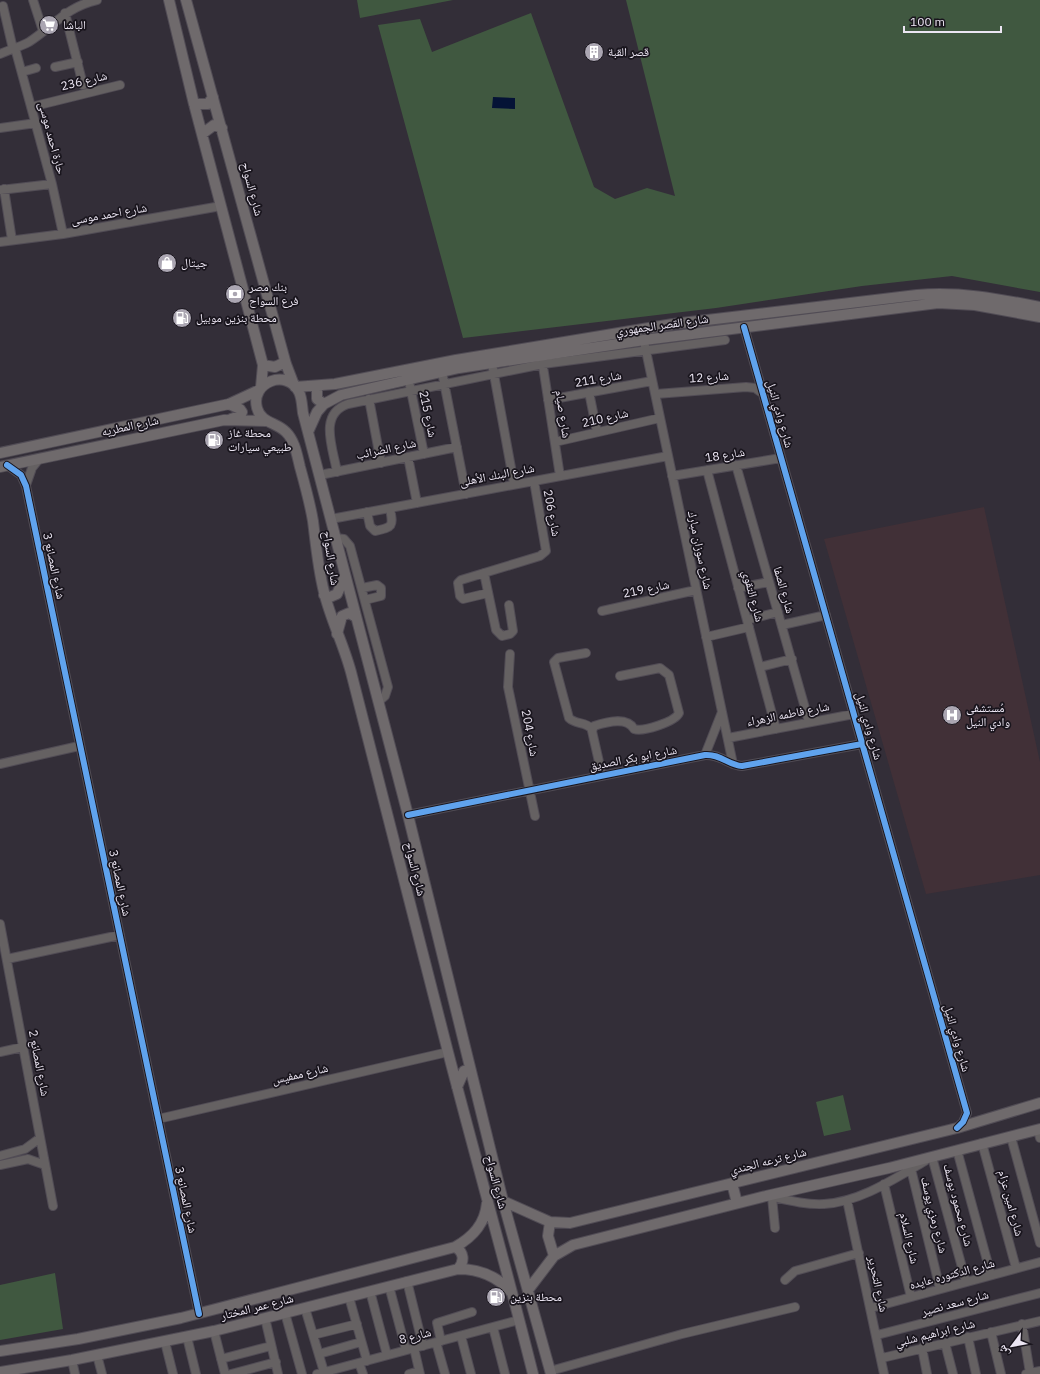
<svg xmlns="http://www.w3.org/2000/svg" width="1040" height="1374" font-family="'IBM Plex Sans','Noto Naskh Arabic',sans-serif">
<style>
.medical{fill:#413037}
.green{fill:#405840}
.water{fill:#051336}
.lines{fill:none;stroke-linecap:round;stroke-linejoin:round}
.minor-casing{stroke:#514c55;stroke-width:10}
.major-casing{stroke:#514c55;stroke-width:12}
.minor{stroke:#656162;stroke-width:8}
.major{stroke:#6f6a6c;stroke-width:10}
.cycleway-casing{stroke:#19151d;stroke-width:8}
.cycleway{stroke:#60a3ed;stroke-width:6}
.labels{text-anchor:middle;stroke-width:3.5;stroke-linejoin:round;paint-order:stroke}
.poi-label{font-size:12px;fill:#ece6f3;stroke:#19151d;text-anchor:start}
.street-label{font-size:12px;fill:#ece6f3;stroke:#19151d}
</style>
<rect width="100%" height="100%" fill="#332e38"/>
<!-- medical -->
<path class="medical" d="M984,507L1040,762V875L926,894L824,539Z"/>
<!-- green -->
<path class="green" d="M357,0H453L360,18Z
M626,0H1040V292L952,276L862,286L716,308L463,338L378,25L420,19L432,52L531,13L594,187L615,199L647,188L675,196Z
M843,1095L851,1130L824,1136L816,1102Z
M55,1273L63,1329L0,1340V1285Z"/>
<!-- water -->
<path class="water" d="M493,97L515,98V109L492,108Z"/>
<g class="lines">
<defs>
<path id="minor" d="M33,0L43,31
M3,6L13,49
M65,13L83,85
M15,48L52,184L63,234
M0,54C9,50 20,47 29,42C54,26 66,7 97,0
M55,67L78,62
M22,72L36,68
M31,107L120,85
M0,128L36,123
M4,189L12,240
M0,190L52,184
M0,242L63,234L221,206
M744,327L967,1113L963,1122L957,1128
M645,346L733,764
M542,360L560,476
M493,369L514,484
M442,372L466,494
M410,386L424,454
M589,392L597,432
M656,394L746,387L755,388L762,393
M369,399L381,463
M548,400L652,381
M555,442L660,418
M408,457L417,503
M7,465L21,475L26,486L199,1314
M736,465L809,722
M707,470L776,729
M337,472C333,448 318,414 348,404L543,364L725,340
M320,475L457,447
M672,476L781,458
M26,485L32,468L40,458
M367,512L370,526L375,531C394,527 393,526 390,508
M331,519L668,456
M336,538L344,539L350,546L388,687L385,696L378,702
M484,573L496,630L502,636L510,634L513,631L509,605
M362,588L377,585L381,588V596L365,600
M738,588L769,582
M488,593L463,599L460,596L458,583L461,580L540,556L546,551L534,481
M602,611L696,590
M747,620L778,612
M782,625L826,615
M706,637L749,627
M586,653L558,658L554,662L569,718C576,725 585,721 592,729
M510,654L508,687L535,816
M760,667L792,659
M728,738L854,714
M705,755L722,712
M0,764L79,746
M602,775L592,731L594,726C606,722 627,716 634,729C643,732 675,722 679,713L669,675L660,668L620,676
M408,815L705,755C721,754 728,765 742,766L862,744
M0,924L53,1206
M7,959L120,935
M0,1052L23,1047
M158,1119L448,1052
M1038,1130L1040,1138
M1011,1137L1040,1243
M982,1143L1016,1268
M957,1150L991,1275
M0,1156L25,1149L40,1138
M932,1157L966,1282
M0,1165L28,1159L45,1165
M911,1169L940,1289
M884,1184L911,1297
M769,1196C787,1200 805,1205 824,1204C860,1202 894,1179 925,1161
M772,1197L775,1228
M847,1200L884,1374
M785,1280L795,1271L859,1253
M407,1281L423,1346
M389,1286L406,1350
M370,1291L387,1355
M349,1297L367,1361
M305,1308L324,1372
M871,1308L1040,1262
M285,1313L302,1374
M265,1318L278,1374
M1022,1324L1030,1373
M493,1327L505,1374
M214,1331L225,1374
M991,1332L1001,1374
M313,1335L357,1324
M877,1335L1040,1293
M461,1336L471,1374
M187,1337L196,1374
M968,1337L976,1374
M441,1341L437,1323L472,1312
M165,1342L173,1374
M436,1342L445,1374
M945,1343L953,1374
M414,1348L420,1374
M922,1348L927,1374
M319,1354L361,1342
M97,1355L102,1374
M882,1358L1040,1321
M221,1359L271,1346
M72,1360L75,1374
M359,1363L363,1374
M550,1371L682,1334L795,1307
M231,1374L276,1362
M317,1374L519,1320
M409,1374L419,1371
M1026,1374L1040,1371"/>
<path id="major" d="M169,0L194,104L263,365L261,387
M186,0L286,364L294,385
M194,104H208L213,97
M202,134L214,125L222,128
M263,365L275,367L285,362
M317,386V399L324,404
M295,387L335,384L456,360L673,324L917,295C959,291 999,299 1040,307
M229,404L240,409L242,412L240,416L231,419
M308,432L317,412L324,404L341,395L459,368L644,340L938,303L975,305L1040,317
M0,453L229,404L259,390
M0,467L224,420L266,421
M324,595L330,597L337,594L345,576
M337,634L342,616L349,613L356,617
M457,1087L464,1071L469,1070L472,1075
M732,1183L737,1203
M503,1201L550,1222L570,1223L957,1128L1040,1103
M550,1222L548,1236L554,1256
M455,1247C464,1252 465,1261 458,1269
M528,1290L554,1256L573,1245L766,1196L889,1168L1040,1129
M0,1351L78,1339L181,1318L455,1247C473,1237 485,1224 487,1203
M0,1372L72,1360L214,1331L458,1269C479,1269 497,1276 511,1292
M533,1374C506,1266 476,1160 448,1052C415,927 385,801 352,676C345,647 331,621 324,592C318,568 316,545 313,521C310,503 305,485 300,467C297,455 295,441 286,432C276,422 261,423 257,408C250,382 287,368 299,392C302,398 302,406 303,413L408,815L503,1201L551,1374"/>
</defs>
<!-- minor casing -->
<use href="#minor" class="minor-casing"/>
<!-- major casing -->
<use href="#major" class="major-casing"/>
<!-- minor -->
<use href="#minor" class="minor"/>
<!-- major -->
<use href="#major" class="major"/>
<defs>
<path id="cycleway" d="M744,327L967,1113L963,1122L957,1128
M7,465L21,475L26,486L199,1314
M408,815L705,755C721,754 728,765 742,766L862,744"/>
</defs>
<!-- cycleway casing -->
<use href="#cycleway" class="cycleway-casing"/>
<!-- cycleway -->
<use href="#cycleway" class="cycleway"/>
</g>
<!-- icons -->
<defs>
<symbol id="supermarket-disc" viewBox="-11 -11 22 22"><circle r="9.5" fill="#aba6b2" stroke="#19151d"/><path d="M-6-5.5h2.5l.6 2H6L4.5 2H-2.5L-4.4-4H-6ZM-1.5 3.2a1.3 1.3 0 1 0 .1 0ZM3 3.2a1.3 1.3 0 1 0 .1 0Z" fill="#fff"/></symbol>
<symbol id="building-disc" viewBox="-11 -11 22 22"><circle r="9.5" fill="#aba6b2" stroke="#19151d"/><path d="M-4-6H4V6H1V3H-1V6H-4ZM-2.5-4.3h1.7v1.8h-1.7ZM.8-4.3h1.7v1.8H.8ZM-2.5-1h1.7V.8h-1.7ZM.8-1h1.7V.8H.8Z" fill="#fff"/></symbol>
<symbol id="shop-disc" viewBox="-11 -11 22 22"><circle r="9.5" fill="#aba6b2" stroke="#19151d"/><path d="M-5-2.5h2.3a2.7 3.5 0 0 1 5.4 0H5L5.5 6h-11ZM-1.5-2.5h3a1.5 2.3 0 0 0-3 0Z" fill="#fff"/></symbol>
<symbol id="bank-disc" viewBox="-11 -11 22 22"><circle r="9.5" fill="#aba6b2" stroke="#19151d"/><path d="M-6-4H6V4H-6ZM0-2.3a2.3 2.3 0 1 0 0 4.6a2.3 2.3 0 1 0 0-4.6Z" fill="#fff"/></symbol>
<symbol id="fuel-disc" viewBox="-11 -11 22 22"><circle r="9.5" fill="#aba6b2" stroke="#19151d"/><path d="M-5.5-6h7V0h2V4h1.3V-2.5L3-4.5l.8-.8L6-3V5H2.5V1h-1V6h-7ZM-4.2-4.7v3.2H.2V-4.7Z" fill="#fff"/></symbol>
<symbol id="hospital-disc" viewBox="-11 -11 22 22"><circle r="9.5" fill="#aba6b2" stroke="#19151d"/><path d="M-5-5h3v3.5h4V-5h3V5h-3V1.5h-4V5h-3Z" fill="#fff"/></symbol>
</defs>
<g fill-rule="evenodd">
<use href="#supermarket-disc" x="38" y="14" width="22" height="22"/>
<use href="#building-disc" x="583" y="41" width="22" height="22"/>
<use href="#shop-disc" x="156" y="252" width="22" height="22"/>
<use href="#bank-disc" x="224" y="283" width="22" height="22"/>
<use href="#fuel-disc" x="171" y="307" width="22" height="22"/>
<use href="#fuel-disc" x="203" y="429" width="22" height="22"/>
<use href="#hospital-disc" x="941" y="704" width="22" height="22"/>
<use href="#fuel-disc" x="485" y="1286" width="22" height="22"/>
</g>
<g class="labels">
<!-- poi labels -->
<g class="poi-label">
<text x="63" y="29">الباشا</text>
<text x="608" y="56">قصر القبة</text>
<text x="181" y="267">جيتال</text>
<text x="249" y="291">بنك مصر<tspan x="249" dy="14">فرع السواح</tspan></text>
<text x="196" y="322">محطة بنزين موبيل</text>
<text x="228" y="437">محطة غاز<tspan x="228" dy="14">طبيعي سيارات</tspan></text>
<text x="966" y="712">مُستشفى<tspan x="966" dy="14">وادي النيل</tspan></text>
<text x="510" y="1301">محطة بنزين</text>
</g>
<!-- street labels -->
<g class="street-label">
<text transform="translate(84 81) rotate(-14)" y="4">شارع 236</text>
<text transform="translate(52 138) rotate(75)" y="4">حارة احمد موسى</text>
<text transform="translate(252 189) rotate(75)" y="4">شارع السواح</text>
<text transform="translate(109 214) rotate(-10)" y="4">شارع احمد موسى</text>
<text transform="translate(662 325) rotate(-8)" y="4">شارع القصر الجمهوري</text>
<text transform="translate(709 377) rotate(-4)" y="4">شارع 12</text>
<text transform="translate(598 379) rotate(-10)" y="4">شارع 211</text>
<text transform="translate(428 414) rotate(78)" y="4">شارع 215</text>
<text transform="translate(563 414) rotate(81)" y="4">شارع صيام</text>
<text transform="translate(780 414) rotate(74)" y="4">شارع وادي النيل</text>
<text transform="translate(605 418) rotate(-13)" y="4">شارع 210</text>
<text transform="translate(130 426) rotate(-12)" y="4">شارع المطريه</text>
<text transform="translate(386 449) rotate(-12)" y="4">شارع الضرائب</text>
<text transform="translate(725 455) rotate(-9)" y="4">شارع 18</text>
<text transform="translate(497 475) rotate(-11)" y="4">شارع البنك الأهلى</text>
<text transform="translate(552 513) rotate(79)" y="4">شارع 206</text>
<text transform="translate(700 550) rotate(78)" y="4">شارع سوزان مبارك</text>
<text transform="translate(331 558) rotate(81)" y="4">شارع السواح</text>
<text transform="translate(54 566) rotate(78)" y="4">شارع المصانع 3</text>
<text transform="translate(646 589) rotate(-12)" y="4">شارع 219</text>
<text transform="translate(784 590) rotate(74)" y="4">شارع الصفا</text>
<text transform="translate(753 596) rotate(75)" y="4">شارع التقوي</text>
<text transform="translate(788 714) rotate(-11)" y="4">شارع فاطمه الزهراء</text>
<text transform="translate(869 726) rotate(74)" y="4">شارع وادي النيل</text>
<text transform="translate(530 733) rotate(79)" y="4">شارع 204</text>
<text transform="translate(633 758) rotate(-11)" y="4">شارع ابو بكر الصديق</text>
<text transform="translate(415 869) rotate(76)" y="4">شارع السواح</text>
<text transform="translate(120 883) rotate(78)" y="4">شارع المصانع 3</text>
<text transform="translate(957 1038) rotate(74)" y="4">شارع وادي النيل</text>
<text transform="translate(39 1063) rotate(79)" y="4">شارع المصانع 2</text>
<text transform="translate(300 1074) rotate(-13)" y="4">شارع ممفيس</text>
<text transform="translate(768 1161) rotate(-14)" y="4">شارع ترعه الجندي</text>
<text transform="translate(496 1182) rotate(75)" y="4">شارع السواح</text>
<text transform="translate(186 1200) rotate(78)" y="4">شارع المصانع 3</text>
<text transform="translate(1011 1203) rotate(75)" y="4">شارع امين عزام</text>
<text transform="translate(958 1205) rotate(75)" y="4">شارع محمود يوسف</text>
<text transform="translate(934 1215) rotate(76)" y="4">شارع رمزي يوسف</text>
<text transform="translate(909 1238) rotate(77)" y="4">شارع السلام</text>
<text transform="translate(952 1274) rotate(-15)" y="4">شارع الدكتوره عايده</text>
<text transform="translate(878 1284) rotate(78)" y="4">شارع التحرير</text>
<text transform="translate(955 1303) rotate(-15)" y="4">شارع سعد نصير</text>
<text transform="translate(257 1307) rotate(-14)" y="4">شارع عمر المختار</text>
<text transform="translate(935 1333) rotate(-14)" y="4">شارع ابراهيم شلبي</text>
<text transform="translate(415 1336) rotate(-15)" y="4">شارع 8</text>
</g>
</g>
<!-- north arrow -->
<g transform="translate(1012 1346) rotate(238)" stroke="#19151d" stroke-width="3" paint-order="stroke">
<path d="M0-3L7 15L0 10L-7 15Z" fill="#ece6f3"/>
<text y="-6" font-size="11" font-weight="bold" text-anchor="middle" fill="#ece6f3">ش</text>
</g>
<!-- scale -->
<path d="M904 26v6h97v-6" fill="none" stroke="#ece6f3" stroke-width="2"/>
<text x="910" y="26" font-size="12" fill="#ece6f3" stroke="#19151d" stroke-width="3" paint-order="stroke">100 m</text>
</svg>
